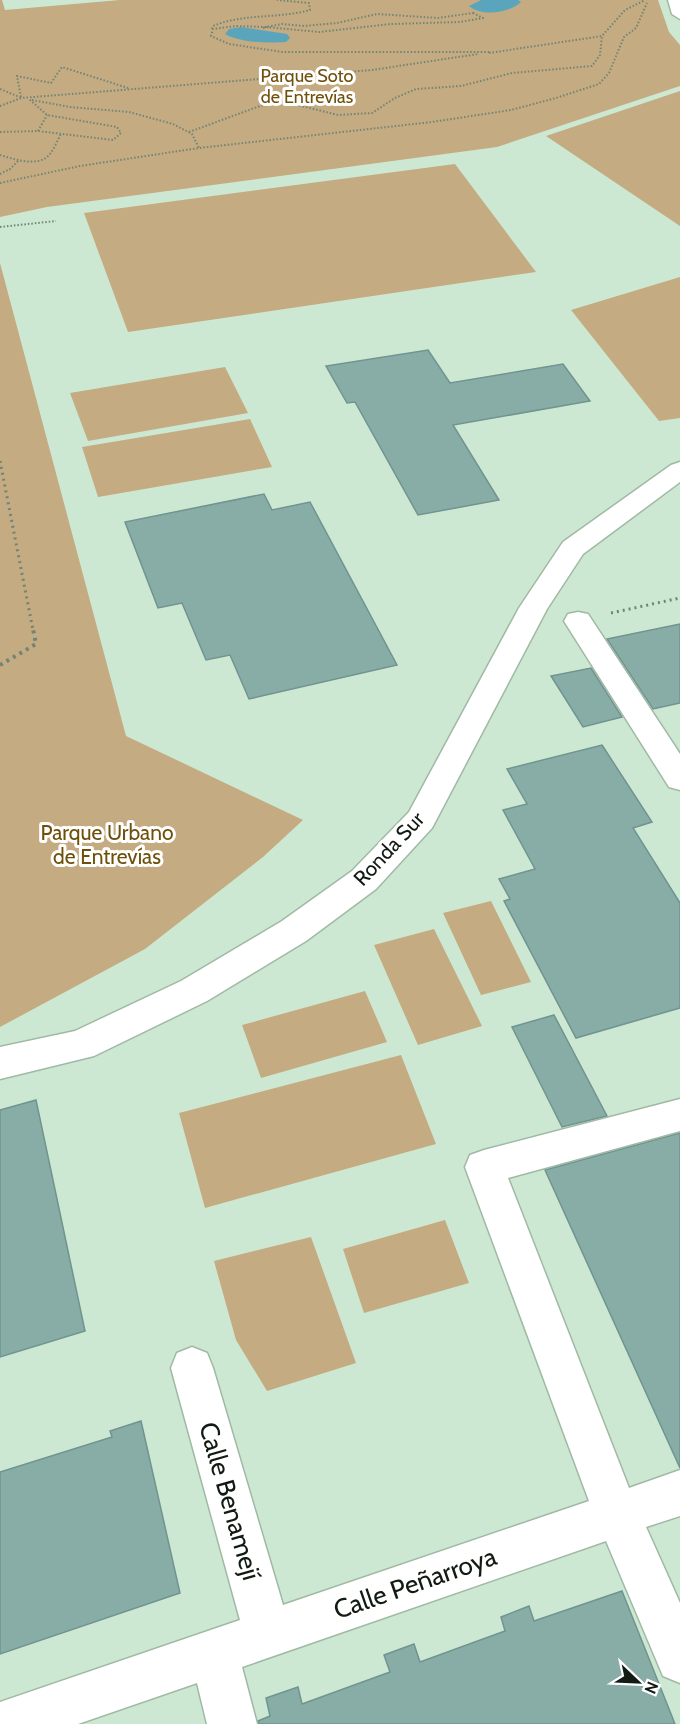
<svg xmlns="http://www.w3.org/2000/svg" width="680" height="1724" font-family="Cabin,sans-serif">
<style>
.green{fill:#c4ab81}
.water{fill:#5aa5bc}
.building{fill:#88aca6;stroke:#70948f;stroke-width:1.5}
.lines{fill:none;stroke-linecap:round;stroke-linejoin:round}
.street-casing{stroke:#a0b9a4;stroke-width:3}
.path-far2{stroke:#728475;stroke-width:2;stroke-dasharray:1.5 2;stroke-linecap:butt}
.path-far1{stroke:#728475;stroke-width:3;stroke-dasharray:2 4;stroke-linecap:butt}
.path{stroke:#728475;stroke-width:4;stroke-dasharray:3 4.5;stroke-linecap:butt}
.street{fill:#fff;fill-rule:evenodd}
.labels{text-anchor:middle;stroke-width:6;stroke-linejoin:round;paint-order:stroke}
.far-park-label{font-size:18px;fill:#6f500a;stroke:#fff}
.park-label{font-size:21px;fill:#6f500a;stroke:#fff}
.street-label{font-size:21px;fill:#111a13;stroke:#fff}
.near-street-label{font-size:26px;fill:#111a13;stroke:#fff}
</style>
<rect width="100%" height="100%" fill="#cde8d2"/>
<!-- green -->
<path class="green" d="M0,0H2L5,10L120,0H658L669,32L680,45V86L497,147L47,207L0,217Z
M680,91V226L546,136Z
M455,164L536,272L128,332L84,213Z
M0,263L126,736L303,820L263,857L145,949L0,1027Z
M680,277V418L659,421L571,310Z
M225,367L248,413L88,441L70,393Z
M250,419L272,467L98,497L82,447Z
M491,901L531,982L481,995L443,913Z
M434,929L482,1026L418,1045L374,945Z
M365,991L387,1042L261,1078L242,1025Z
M401,1055L436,1144L205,1208L179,1113Z
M445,1220L469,1283L364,1313L343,1249Z
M311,1237L356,1363L267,1391L236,1340L214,1261Z"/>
<!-- water -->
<path class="water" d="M481,0H518L521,2C510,13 482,17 469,6Z
M241,27L287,34L290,38L286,42C268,43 240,43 225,34L229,29Z"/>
<!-- building -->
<path class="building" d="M428,350L450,383L563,364L590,401L453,425L499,500L418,515L355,402L347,403L326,366Z
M264,494L272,510L310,502L397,665L249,699L230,655L206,660L182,603L158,608L125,522Z
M680,624V703L653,709L607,639Z
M591,668L622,717L583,727L551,676Z
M602,745L652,822L633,828L680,903V1008L576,1038L504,901L510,899L499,879L535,869L503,810L527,804L507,769Z
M554,1015L607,1116L562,1127L512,1027Z
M36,1100L85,1331L0,1357V1110Z
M680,1133V1468L545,1170Z
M141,1421L180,1593L0,1654V1472L112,1437L110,1431Z
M622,1591L675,1724H259L258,1721L270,1716L266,1698L298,1687L302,1704L390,1672L384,1655L414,1644L420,1662L505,1631L501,1617L529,1606L534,1621Z"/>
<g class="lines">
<defs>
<path id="street" d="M668,0H680V19L672,14Z
M680,462V482L583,554L547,609L432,828L376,889L306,941L207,1001L94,1056L0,1079V1047L75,1031L181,981L282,921L352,871L409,812L519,608L563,542L671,465Z
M578,612L588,614L680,754V790L669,787L564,621L568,614Z
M680,1099V1131L508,1178L629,1488L680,1470V1516L646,1527L680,1603V1683L663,1676L606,1541L242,1667L257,1724H207L197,1683L78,1724H0V1702L240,1620L171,1368L177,1353L192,1347L207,1353L213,1368L283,1605L589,1501L465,1167L470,1155L484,1150Z"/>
</defs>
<!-- street casing -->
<use href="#street" class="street-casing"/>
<!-- path-far2 -->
<path class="path-far2" d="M473,13L483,18L460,22L391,24L319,32L266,27L282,24L304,26L337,23L377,14L438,18Z
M266,27L236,26L213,29L211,36L229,44L282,52H490
M263,28L266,27
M212,29L213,26C244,13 278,19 310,10L309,3L277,0
M489,53L602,36L625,10L645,0
M0,89L22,98
M21,97L17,76L51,83L62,67L128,88
M32,100L70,107L129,112L173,124L192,134L199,148
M0,106L21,98L372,70L478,54
M38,131L47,115
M0,132L38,131L113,140L121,133L117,127L47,115L29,99
M189,132L260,106L285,102L338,115L372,113L395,98L416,89L461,86L512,73L592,66L600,55L602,36
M0,155C13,159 37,167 48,156C54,150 57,141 61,134
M0,174L10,169L19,160
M0,183L80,166L199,148L432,122L511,110L556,98L599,84L609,73L624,37L636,28L647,3
M0,227L56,221"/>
<!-- path-far1 -->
<path class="path-far1" d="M0,461L33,630
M611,613L680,598"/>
<!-- path -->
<path class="path" d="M0,665L36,644L33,629"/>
<!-- street -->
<use href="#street" class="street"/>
</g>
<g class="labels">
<!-- far-park labels -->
<g class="far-park-label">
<text x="307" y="82">Parque Soto<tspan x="307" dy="21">de Entrevías</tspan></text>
</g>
<!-- park labels -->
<g class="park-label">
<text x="107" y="840">Parque Urbano<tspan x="107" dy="24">de Entrevías</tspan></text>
</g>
<!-- street labels -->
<g class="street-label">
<text transform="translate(389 849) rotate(-47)" y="7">Ronda Sur</text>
</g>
<!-- near-street labels -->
<g class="near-street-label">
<text transform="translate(230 1501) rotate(74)" y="9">Calle Benamejí</text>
<text transform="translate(415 1583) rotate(-19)" y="9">Calle Peñarroya</text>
</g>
</g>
<!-- north arrow -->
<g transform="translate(638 1682) rotate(113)" stroke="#ffffff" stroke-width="4.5" paint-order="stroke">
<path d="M0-4.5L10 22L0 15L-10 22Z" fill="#111a13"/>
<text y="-9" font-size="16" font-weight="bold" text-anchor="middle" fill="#111a13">N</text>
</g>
</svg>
